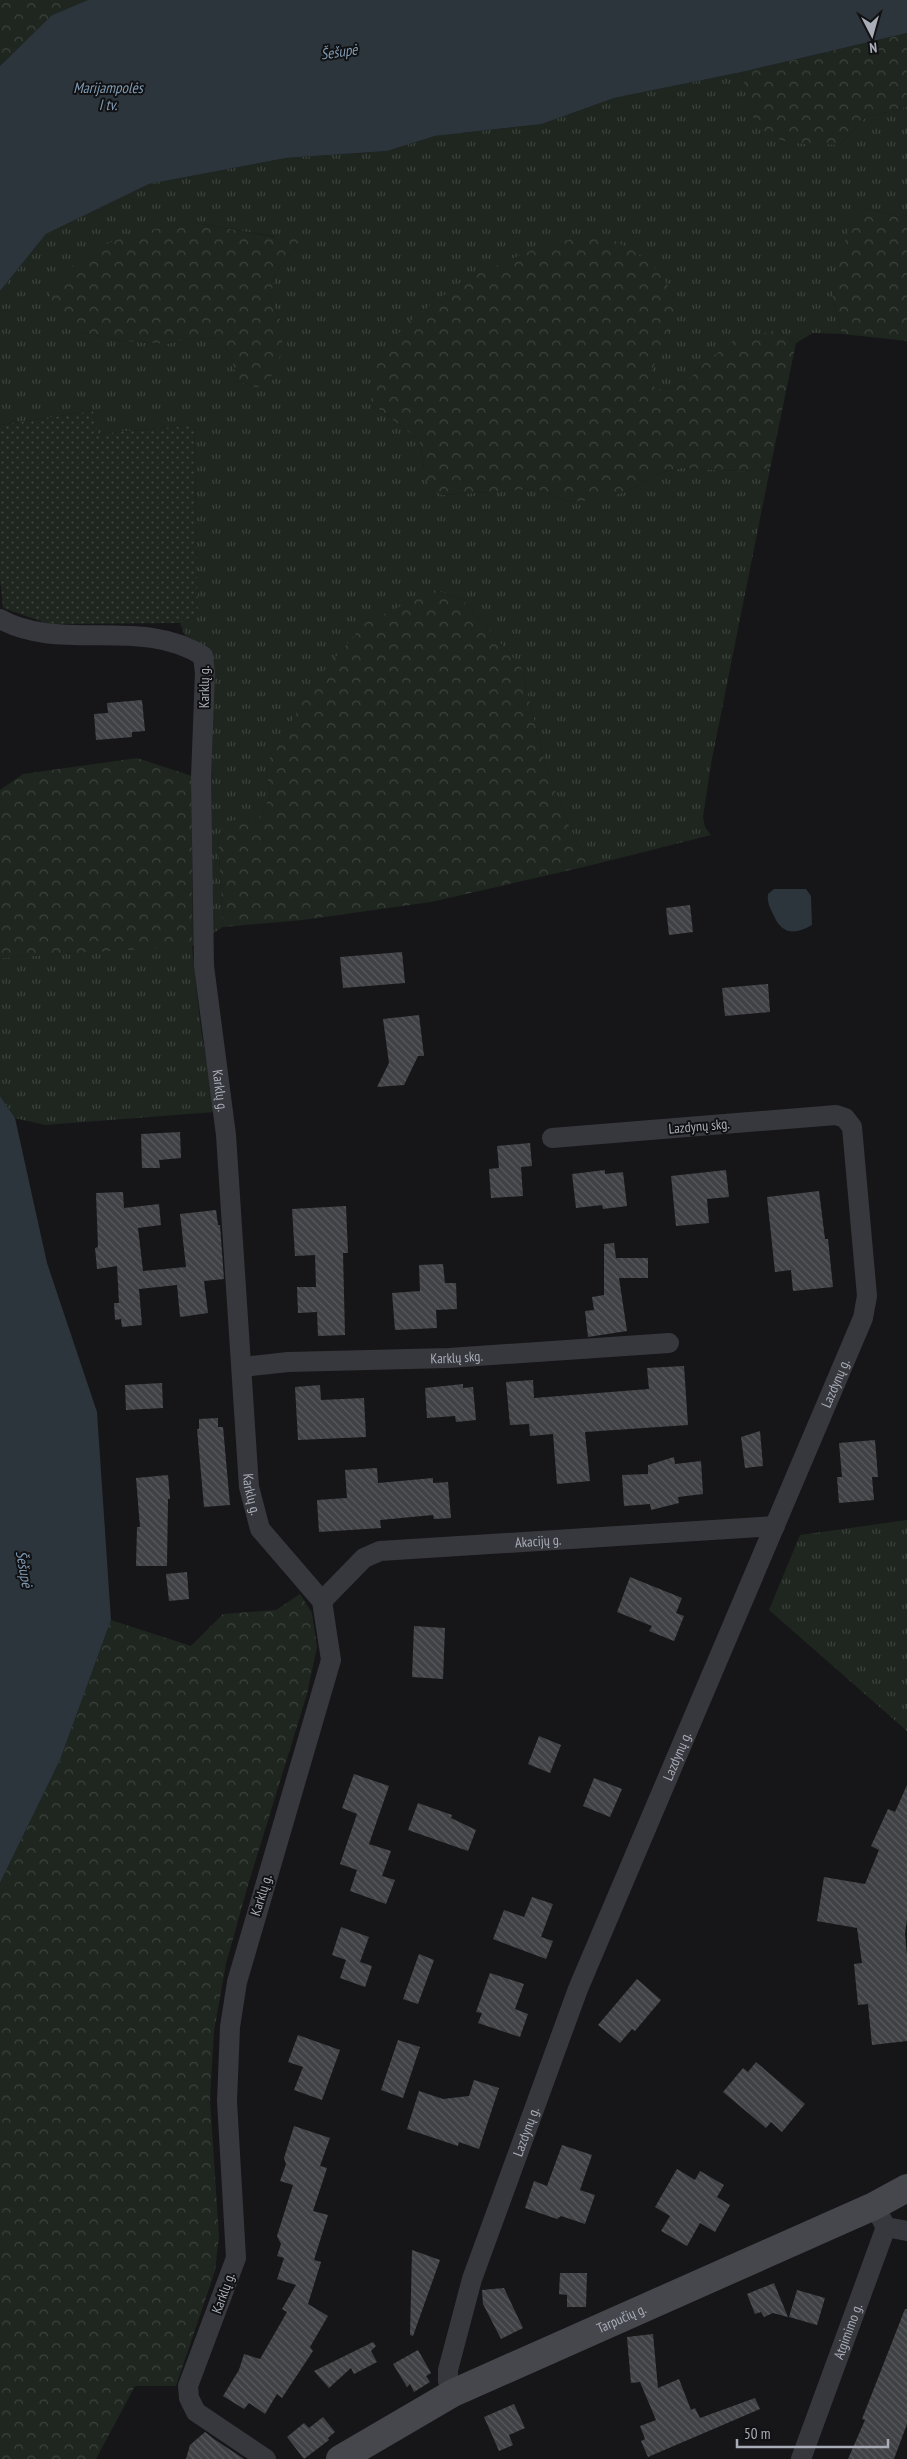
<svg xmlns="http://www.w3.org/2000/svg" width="907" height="2459" font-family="'PT Sans Narrow',sans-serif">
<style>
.grass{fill:url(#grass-tufts);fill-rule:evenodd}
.forest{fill:url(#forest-crowns)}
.park{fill:url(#park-dots)}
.water{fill:#2c353c}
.building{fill:url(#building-back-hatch)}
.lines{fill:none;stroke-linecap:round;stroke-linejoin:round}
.minor{stroke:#37383d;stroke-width:20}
.secondary{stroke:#45474d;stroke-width:28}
.labels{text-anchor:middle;stroke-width:4;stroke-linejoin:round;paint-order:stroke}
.street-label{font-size:14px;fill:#a8adb8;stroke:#111113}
.water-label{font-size:15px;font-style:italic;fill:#7f9bb3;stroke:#111113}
</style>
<defs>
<pattern id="grass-tufts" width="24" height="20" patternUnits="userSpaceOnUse" patternTransform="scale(1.25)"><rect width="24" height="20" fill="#1e261f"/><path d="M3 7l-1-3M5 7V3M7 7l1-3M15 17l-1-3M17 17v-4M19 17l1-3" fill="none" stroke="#3c433d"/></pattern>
<pattern id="forest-crowns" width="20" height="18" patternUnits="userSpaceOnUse" patternTransform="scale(1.25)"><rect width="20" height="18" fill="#1e261f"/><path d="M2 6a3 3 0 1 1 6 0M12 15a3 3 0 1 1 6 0" fill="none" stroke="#3c433d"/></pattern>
<pattern id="park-dots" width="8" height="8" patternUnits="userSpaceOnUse" patternTransform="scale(1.25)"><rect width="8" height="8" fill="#1e261f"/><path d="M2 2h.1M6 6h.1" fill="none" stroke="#3c433d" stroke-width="1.8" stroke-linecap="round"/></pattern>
<pattern id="building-back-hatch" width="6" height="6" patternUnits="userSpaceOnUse" patternTransform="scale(1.25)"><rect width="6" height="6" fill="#404145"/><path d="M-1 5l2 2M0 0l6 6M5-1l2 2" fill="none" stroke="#595a5e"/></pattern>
</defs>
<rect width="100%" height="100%" fill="#161618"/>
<!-- grass -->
<path class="grass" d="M742,72L751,111L839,145L866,117L907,107V215L899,217L866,208L832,295L842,334L813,333L796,343L777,330L701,366L687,382L662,390L646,383L650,371L371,403L419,440L424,468L442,495L537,489L569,502L626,492L657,474L681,468L739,471L770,469L711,764L703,817L705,827L711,835L588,866L566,819L545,763L521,667L463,600L435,590L266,765L270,795L262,816L246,820L218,835L223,927L192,946L201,1029L215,1112L45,1125L15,1118L0,1096V958L192,945L195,662L180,623L198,616L194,425L97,434L93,411L0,425V291L46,234L149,184L286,158L387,151L435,136L542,124L614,98ZM190,222L300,241L276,272L270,298L283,326L257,388L238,381L229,351L219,339L193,338L166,344L123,341L75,331Z
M907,1520V1731L769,1610L800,1535Z"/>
<!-- forest -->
<path class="forest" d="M0,0H88L52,15L0,66Z
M907,33V107L866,117L839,145C805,143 765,150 750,110C746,98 745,84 742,72Z
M866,208L899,217L907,215V341L842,334L832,295L850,221Z
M190,222L274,237L295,232L300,241L276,272L270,298L283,326L282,349L275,373L257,388L238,381L229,351L219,339L193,338L166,344L123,341L75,331L50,312V292C59,282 67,269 78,261C109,236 153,230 190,222Z
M599,233L631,249L660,272L680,307L646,383L662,390L687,382L701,366L734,340L777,330L796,343L770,469L739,471L681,468L657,474L626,492L594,500L569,502L537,489L442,495L428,488L419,440L371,403L374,364L407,323L464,280L541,246Z
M435,590L463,600L521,667L545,763L566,819L588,866L431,902L303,920L223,927L218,835L228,821L262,816L270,795L266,765L314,682L365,623Z
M137,758L192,776V946L0,958V790L23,774Z
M300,1594L312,1613L317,1647L307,1694L248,1885L226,1964L214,2031L210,2099L219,2236L215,2271L176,2386H135L96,2459H0V1883L60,1760L111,1620L191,1646L223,1614L276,1610Z"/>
<!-- park -->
<path class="park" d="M93,411L98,434L194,425L198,616L180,623L49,624L3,608L0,579V425Z"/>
<!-- water -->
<path class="water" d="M88,0H907V33L742,72L614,98L542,124L435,136L387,151L286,158L149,184L46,234L0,291V66L52,15Z
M774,889H806L811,896L812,925C796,934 783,936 774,916C770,908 767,903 768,894Z
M0,1096L15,1118L47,1263L97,1412L111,1620L60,1760L0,1883Z"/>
<!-- building -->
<path class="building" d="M142,700L145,731L132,732V737L96,740L94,714L108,713L107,703Z
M690,905L693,932L669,935L666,908Z
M402,952L405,983L343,988L340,957Z
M768,984L770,1012L725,1016L722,988Z
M419,1015L424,1056H418L404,1085L377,1087L389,1063L383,1019Z
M180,1132L181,1158L159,1160L160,1168H142L141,1134Z
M530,1143L532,1166L521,1167L523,1196L491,1198L489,1169L499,1168L497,1146Z
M605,1170V1174L623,1172L627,1206L603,1209L602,1205L576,1208L572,1174Z
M726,1170L729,1197L707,1199L709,1223L676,1226L671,1176Z
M819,1191L825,1239H828L833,1287L793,1291L791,1270L775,1272L767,1197Z
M123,1192L124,1208L159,1204L161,1225L138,1228L143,1271L186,1267L180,1214L216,1210L218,1225H220L224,1279L204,1281L208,1313L180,1317L177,1285L139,1289L142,1325L122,1327L121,1319L115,1320L114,1303H119L117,1266L97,1269L95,1248L98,1247L96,1193Z
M346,1206L348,1253H343L345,1335L318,1336L317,1312L298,1313L297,1287H316L315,1255L295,1256L292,1209Z
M614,1243L616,1258H648V1278H619L627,1331L588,1337L585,1311L594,1310L592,1297L604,1295V1244Z
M443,1264L445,1283H456L457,1309L436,1310L437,1328L395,1330L392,1293L420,1291L419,1265Z
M684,1366L688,1425L585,1432L590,1481L557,1484L553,1434L530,1436L529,1424L510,1425L506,1382L533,1380L534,1398L649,1389L647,1368Z
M162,1383L163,1408L126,1410L125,1385Z
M463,1384V1388L473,1387L476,1420L456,1422L455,1416L427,1418L425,1388Z
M320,1385L321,1400L364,1398L366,1437L298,1440L295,1387Z
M218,1418V1427H223L230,1505L204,1507L197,1429H199V1419Z
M760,1431L763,1466L745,1468L741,1437Z
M875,1440L878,1477H872L874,1500L839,1503L837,1477H842L839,1443Z
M674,1457L675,1464L701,1461L703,1494L678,1497L679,1503L651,1510L650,1504L624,1506L622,1475L648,1474V1465Z
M377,1468L378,1483L433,1478V1483L448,1482L451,1518L434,1519L433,1515L380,1520L381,1528L319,1532L317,1500L347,1498L345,1470Z
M168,1475L170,1499H168L167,1566H136L137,1527H140L136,1478Z
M187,1572L189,1599L169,1601L166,1574Z
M630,1577L682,1598L676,1613L684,1616L674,1641L649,1631L652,1626L617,1612Z
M414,1626L445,1628L443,1679L412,1677Z
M539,1736L561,1745L550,1773L528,1764Z
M354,1774L389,1786L369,1844L391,1851L382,1876L395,1880L386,1904L350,1891L357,1870L340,1864L357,1814L342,1808Z
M594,1778L622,1789L610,1817L583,1806Z
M907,1785V1919L905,1933L907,1956V2041L872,2045L868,2004L858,2005L854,1964L862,1963L857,1928L817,1921L824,1877L865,1884L879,1850L871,1846L888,1809L895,1812Z
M418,1803L452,1815L451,1818L476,1830L468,1851L408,1830Z
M532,1897L553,1904L541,1937L553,1941L546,1959L493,1939L504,1910L524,1917Z
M341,1927L369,1937L360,1962L372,1966L365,1987L340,1978L346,1960L332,1955Z
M419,1954L434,1960L418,2004L403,1999Z
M490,1973L524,1984L515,2009L528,2014L520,2037L478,2023L482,2013L476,2012Z
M637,1979L661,2000L635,2031L632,2029L620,2043L598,2025Z
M298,2035L340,2050L322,2100L294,2090L303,2067L288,2062Z
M398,2040L420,2047L403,2098L381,2090Z
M756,2062L805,2104L782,2132L771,2122L766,2128L723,2092L743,2068L748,2072Z
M474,2080L499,2088L479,2149L459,2142L458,2146L407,2129L419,2091L443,2099L469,2096Z
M294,2126L330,2138L320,2166L327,2168L313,2211L328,2215L314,2260L321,2262L308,2304L328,2316L310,2347L313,2351L282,2398L277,2394L265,2414L249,2403L244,2409L223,2396L239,2370L244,2354L260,2359L287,2312L282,2309L296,2285L277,2279L284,2258L277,2256L281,2244L277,2236L293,2185L280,2181L286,2164L284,2158Z
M562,2145L592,2155L580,2190L595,2195L585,2224L561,2216L557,2219L525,2208L534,2181L547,2186Z
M677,2169L695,2180L700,2171L724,2185L717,2197L730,2205L715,2232L700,2223L687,2246L661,2231L670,2216L655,2207Z
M412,2250L440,2260L413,2336L410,2335Z
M560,2273H587L586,2307H567V2295L559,2294Z
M774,2283L788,2317L773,2313L764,2317L761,2312L755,2314L747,2294Z
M504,2288L523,2328L501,2339L483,2304L482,2290Z
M797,2290L825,2298L817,2325L789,2317Z
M905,2309H907V2424L894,2459H848L865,2420L862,2419Z
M653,2334L658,2388L679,2379L691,2410L695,2408L700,2418L755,2398L760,2409L648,2457L641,2441L645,2439L640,2426L656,2420L640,2382L631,2383L627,2337Z
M373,2342L376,2346L371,2351L377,2362L354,2374L351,2368L329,2388L314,2371Z
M418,2350L431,2373L426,2376L430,2382L414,2392L410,2384L407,2387L393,2364Z
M514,2404L525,2428L509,2435L513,2445L499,2451L484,2417Z
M323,2417L335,2432L328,2438L329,2440L304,2459L287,2437L304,2423L309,2428Z
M205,2432L214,2439L244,2459H186L190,2445Z"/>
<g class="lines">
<!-- minor -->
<g class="minor">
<path id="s1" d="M0,619C61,653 141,616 203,656L205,673L201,777L204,966L226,1135L249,1487L260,1529L322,1601L331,1660L237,1982L230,2027L227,2101L236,2258L188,2386L189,2398L196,2412L266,2459"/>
<path id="s2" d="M243,1367L288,1362L449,1358L669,1343"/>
<path id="s3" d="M322,1601L364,1558L380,1551L775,1526"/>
<path d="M886,2227L907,2231"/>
<path id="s4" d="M453,2393L448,2381V2370L472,2279L578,1989L863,1318L867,1296L852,1127L845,1118L836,1115L552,1138"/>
<path id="s5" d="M801,2459L886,2227L874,2206"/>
</g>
<!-- secondary -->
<path class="secondary" id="s6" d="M340,2459L453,2393L874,2206L907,2188"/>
</g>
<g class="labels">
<!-- street labels -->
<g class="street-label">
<text transform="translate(204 687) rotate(-90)" y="5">Karklų g.</text>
<text dy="5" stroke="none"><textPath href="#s1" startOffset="645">Karklų g.</textPath></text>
<text transform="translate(699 1126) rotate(-5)" y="5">Lazdynų skg.</text>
<text dy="5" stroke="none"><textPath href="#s2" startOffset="214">Karklų skg.</textPath></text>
<text dy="5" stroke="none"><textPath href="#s4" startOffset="1085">Lazdynų g.</textPath></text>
<text dy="5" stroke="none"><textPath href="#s1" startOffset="1050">Karklų g.</textPath></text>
<text dy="5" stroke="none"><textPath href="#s3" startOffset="236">Akacijų g.</textPath></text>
<text dy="5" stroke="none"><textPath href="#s4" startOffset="680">Lazdynų g.</textPath></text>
<text transform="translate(261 1895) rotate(-73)" y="5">Karklų g.</text>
<text dy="5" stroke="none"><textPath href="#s4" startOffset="275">Lazdynų g.</textPath></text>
<text transform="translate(223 2293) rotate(-70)" y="5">Karklų g.</text>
<text dy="5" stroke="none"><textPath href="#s6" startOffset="315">Tarpučių g.</textPath></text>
<text dy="5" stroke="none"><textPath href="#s5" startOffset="136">Atgimimo g.</textPath></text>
</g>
<!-- water labels -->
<g class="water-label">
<text transform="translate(339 52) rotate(-8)" y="5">Šešupė</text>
<text x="108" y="93">Marijampolės<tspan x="108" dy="17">I tv.</tspan></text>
<text transform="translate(24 1569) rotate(80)" y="5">Šešupė</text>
</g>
</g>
<!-- north arrow -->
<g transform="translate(872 35) rotate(174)" stroke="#111113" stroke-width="4" paint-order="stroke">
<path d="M0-4L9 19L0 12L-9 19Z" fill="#a8adb8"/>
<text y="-8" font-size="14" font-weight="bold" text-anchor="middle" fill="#a8adb8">N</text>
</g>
<!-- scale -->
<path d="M737 2439v8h151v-8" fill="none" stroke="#a8adb8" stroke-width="2.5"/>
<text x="744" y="2439" font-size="15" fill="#a8adb8" stroke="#111113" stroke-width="4" paint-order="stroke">50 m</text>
</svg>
